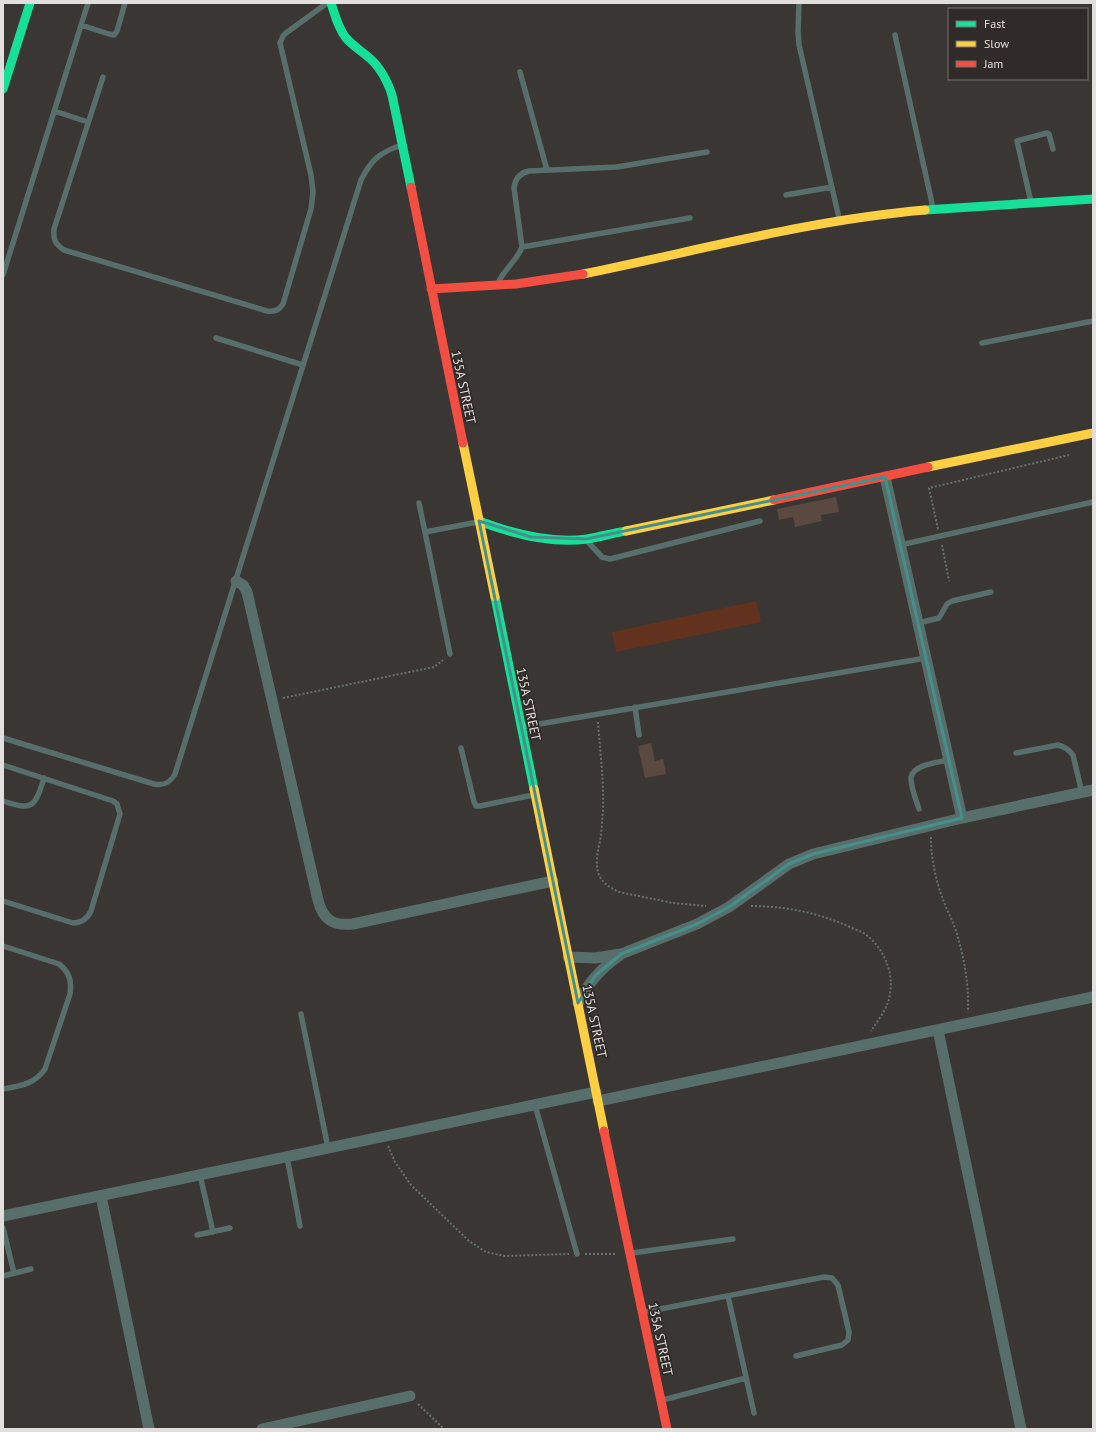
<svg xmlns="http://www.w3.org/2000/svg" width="1096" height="1432" font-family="'PT Sans',sans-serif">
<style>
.green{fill:#63321e}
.building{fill:#5a4941}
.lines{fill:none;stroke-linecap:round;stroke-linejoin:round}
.path{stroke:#657270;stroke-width:2;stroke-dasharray:2 2;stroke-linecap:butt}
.lane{stroke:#576e6a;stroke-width:5.5}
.street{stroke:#576e6a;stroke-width:11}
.fast{stroke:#16e098;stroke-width:9}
.slow{stroke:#ffcf43;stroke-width:9}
.jam{stroke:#f24e42;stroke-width:9}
.marked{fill:none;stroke:#44908a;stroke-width:3;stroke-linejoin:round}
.labels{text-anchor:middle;stroke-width:3.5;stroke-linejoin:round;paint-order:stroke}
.street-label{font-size:13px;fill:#e2dedd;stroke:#302b29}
</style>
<rect width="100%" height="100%" fill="#393634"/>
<!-- green -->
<path class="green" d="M756,601L761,622L616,652L612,632Z"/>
<!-- building -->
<path class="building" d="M836,497L839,512L821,515L822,521L795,527L793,517L779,520L777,509Z
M651,743L655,761L663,759L666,774L645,778L638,746Z"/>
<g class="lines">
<!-- path -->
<path class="path" d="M938,529L929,488L1069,455
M942,545L949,581
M283,698L434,667L443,660
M598,722C600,751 604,781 603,811C602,819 602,827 601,835C599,848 594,862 599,875C603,884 611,888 619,892L673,903L706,906
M931,837C931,859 936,882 944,902C947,911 952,919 955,928C964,956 969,983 968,1012
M751,906C785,906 820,913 852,928C856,930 861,931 865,934C883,947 894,972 890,993C889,1007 878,1020 871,1031
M388,1146L395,1162L411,1185L469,1241L486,1252L505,1256L569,1254
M585,1254H617
M418,1404L444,1429"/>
<!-- lane -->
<path class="lane" d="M799,3L798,32L799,45L839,218
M81,25L109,34L114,35L117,31L125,3
M895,35L933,208
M520,72L547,170
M103,77L54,229C53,239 55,244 64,250L267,311C275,312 279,310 283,304L311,209L313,192L311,175L280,43L283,36L286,33L327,3
M54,111L88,122
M786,195L832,187
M1031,202L1017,141L1047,133L1049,134L1053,149
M522,247L690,218
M3,275L88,3
M498,283C504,269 517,261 522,247L514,188C515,178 520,173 529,171L617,167L707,152
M216,338L303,365
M982,343L1093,321
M419,503L450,654
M425,532L478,522
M587,541L602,557L610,559L760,521
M900,545L1093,502
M918,623L939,618L947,604L952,601L991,592
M635,707L639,735
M522,727L926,658
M3,738L154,784C164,786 170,783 175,774L361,180C371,160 380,152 402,145
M461,748L474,802L476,806H480L533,795
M1016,753L1058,745C1065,747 1068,749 1073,755L1082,793
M3,765L113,801L117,804L120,814L91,911C87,919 82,923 73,923L3,901
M3,801C33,811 35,807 44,778
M919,809C916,800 911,788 911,778C912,765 938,762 949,760
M3,946L59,964C69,972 72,980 70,994L45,1069C35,1084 20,1086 3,1089
M301,1014L328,1148
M535,1105L577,1254
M287,1157L300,1226
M200,1175L213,1232
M3,1228L14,1273
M197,1235L230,1228
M632,1253L733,1239
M3,1276L31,1269
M728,1296L754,1413
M645,1312L824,1277L832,1278L838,1285L849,1332L848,1340L842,1345L796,1356
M663,1400L746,1378"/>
<!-- street -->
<path class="street" d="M885,477L962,818
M236,581L243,585L247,592L318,900C323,920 333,926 353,924L553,881
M568,957L595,958L621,954L697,924L729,907L789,864L813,854L962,818L1093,790
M578,1003C588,983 601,968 619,956
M938,1030L1021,1429
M598,1101L1093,997
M101,1196L149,1429
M3,1216L596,1092
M262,1429L410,1396"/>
<!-- fast -->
<path class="fast" d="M331,3C335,15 338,28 346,38C352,45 360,50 367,56C380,66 387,80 392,95L411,187
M3,89L30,3
M925,210L1093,199
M479,521C513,534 551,544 587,539C600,537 613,533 626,531
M495,597L534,789"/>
<!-- slow -->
<path class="slow" d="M583,274C697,251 809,220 925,210
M463,443L495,597
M928,467L1093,433
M626,531L774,500
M534,789L604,1131"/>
<!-- jam -->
<path class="jam" d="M411,187L463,443
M431,289L516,284L583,274
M774,500L928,467
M604,1131L667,1429"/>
</g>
<!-- marked area -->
<path class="marked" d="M885,477L962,818L813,854L789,864L729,907L697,924L621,954L596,975L578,1003L479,521L531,537L586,539Z"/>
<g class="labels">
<!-- street labels -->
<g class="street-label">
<text transform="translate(464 387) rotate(78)" y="5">135A STREET</text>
<text transform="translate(529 704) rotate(78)" y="5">135A STREET</text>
<text transform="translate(595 1021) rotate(78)" y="5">135A STREET</text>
<text transform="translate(661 1339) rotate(78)" y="5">135A STREET</text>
</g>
</g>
<!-- border -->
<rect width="1096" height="1432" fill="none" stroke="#e2dedd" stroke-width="8"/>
<!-- legend -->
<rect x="948" y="8" width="140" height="72" fill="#302b29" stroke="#777371"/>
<rect x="956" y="21" width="20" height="6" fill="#16e098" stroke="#777371"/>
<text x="984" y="28" font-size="12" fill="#e2dedd">Fast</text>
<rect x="956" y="41" width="20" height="6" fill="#ffcf43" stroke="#777371"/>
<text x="984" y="48" font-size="12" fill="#e2dedd">Slow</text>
<rect x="956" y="61" width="20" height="6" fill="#f24e42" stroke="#777371"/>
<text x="984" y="68" font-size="12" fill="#e2dedd">Jam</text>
</svg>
